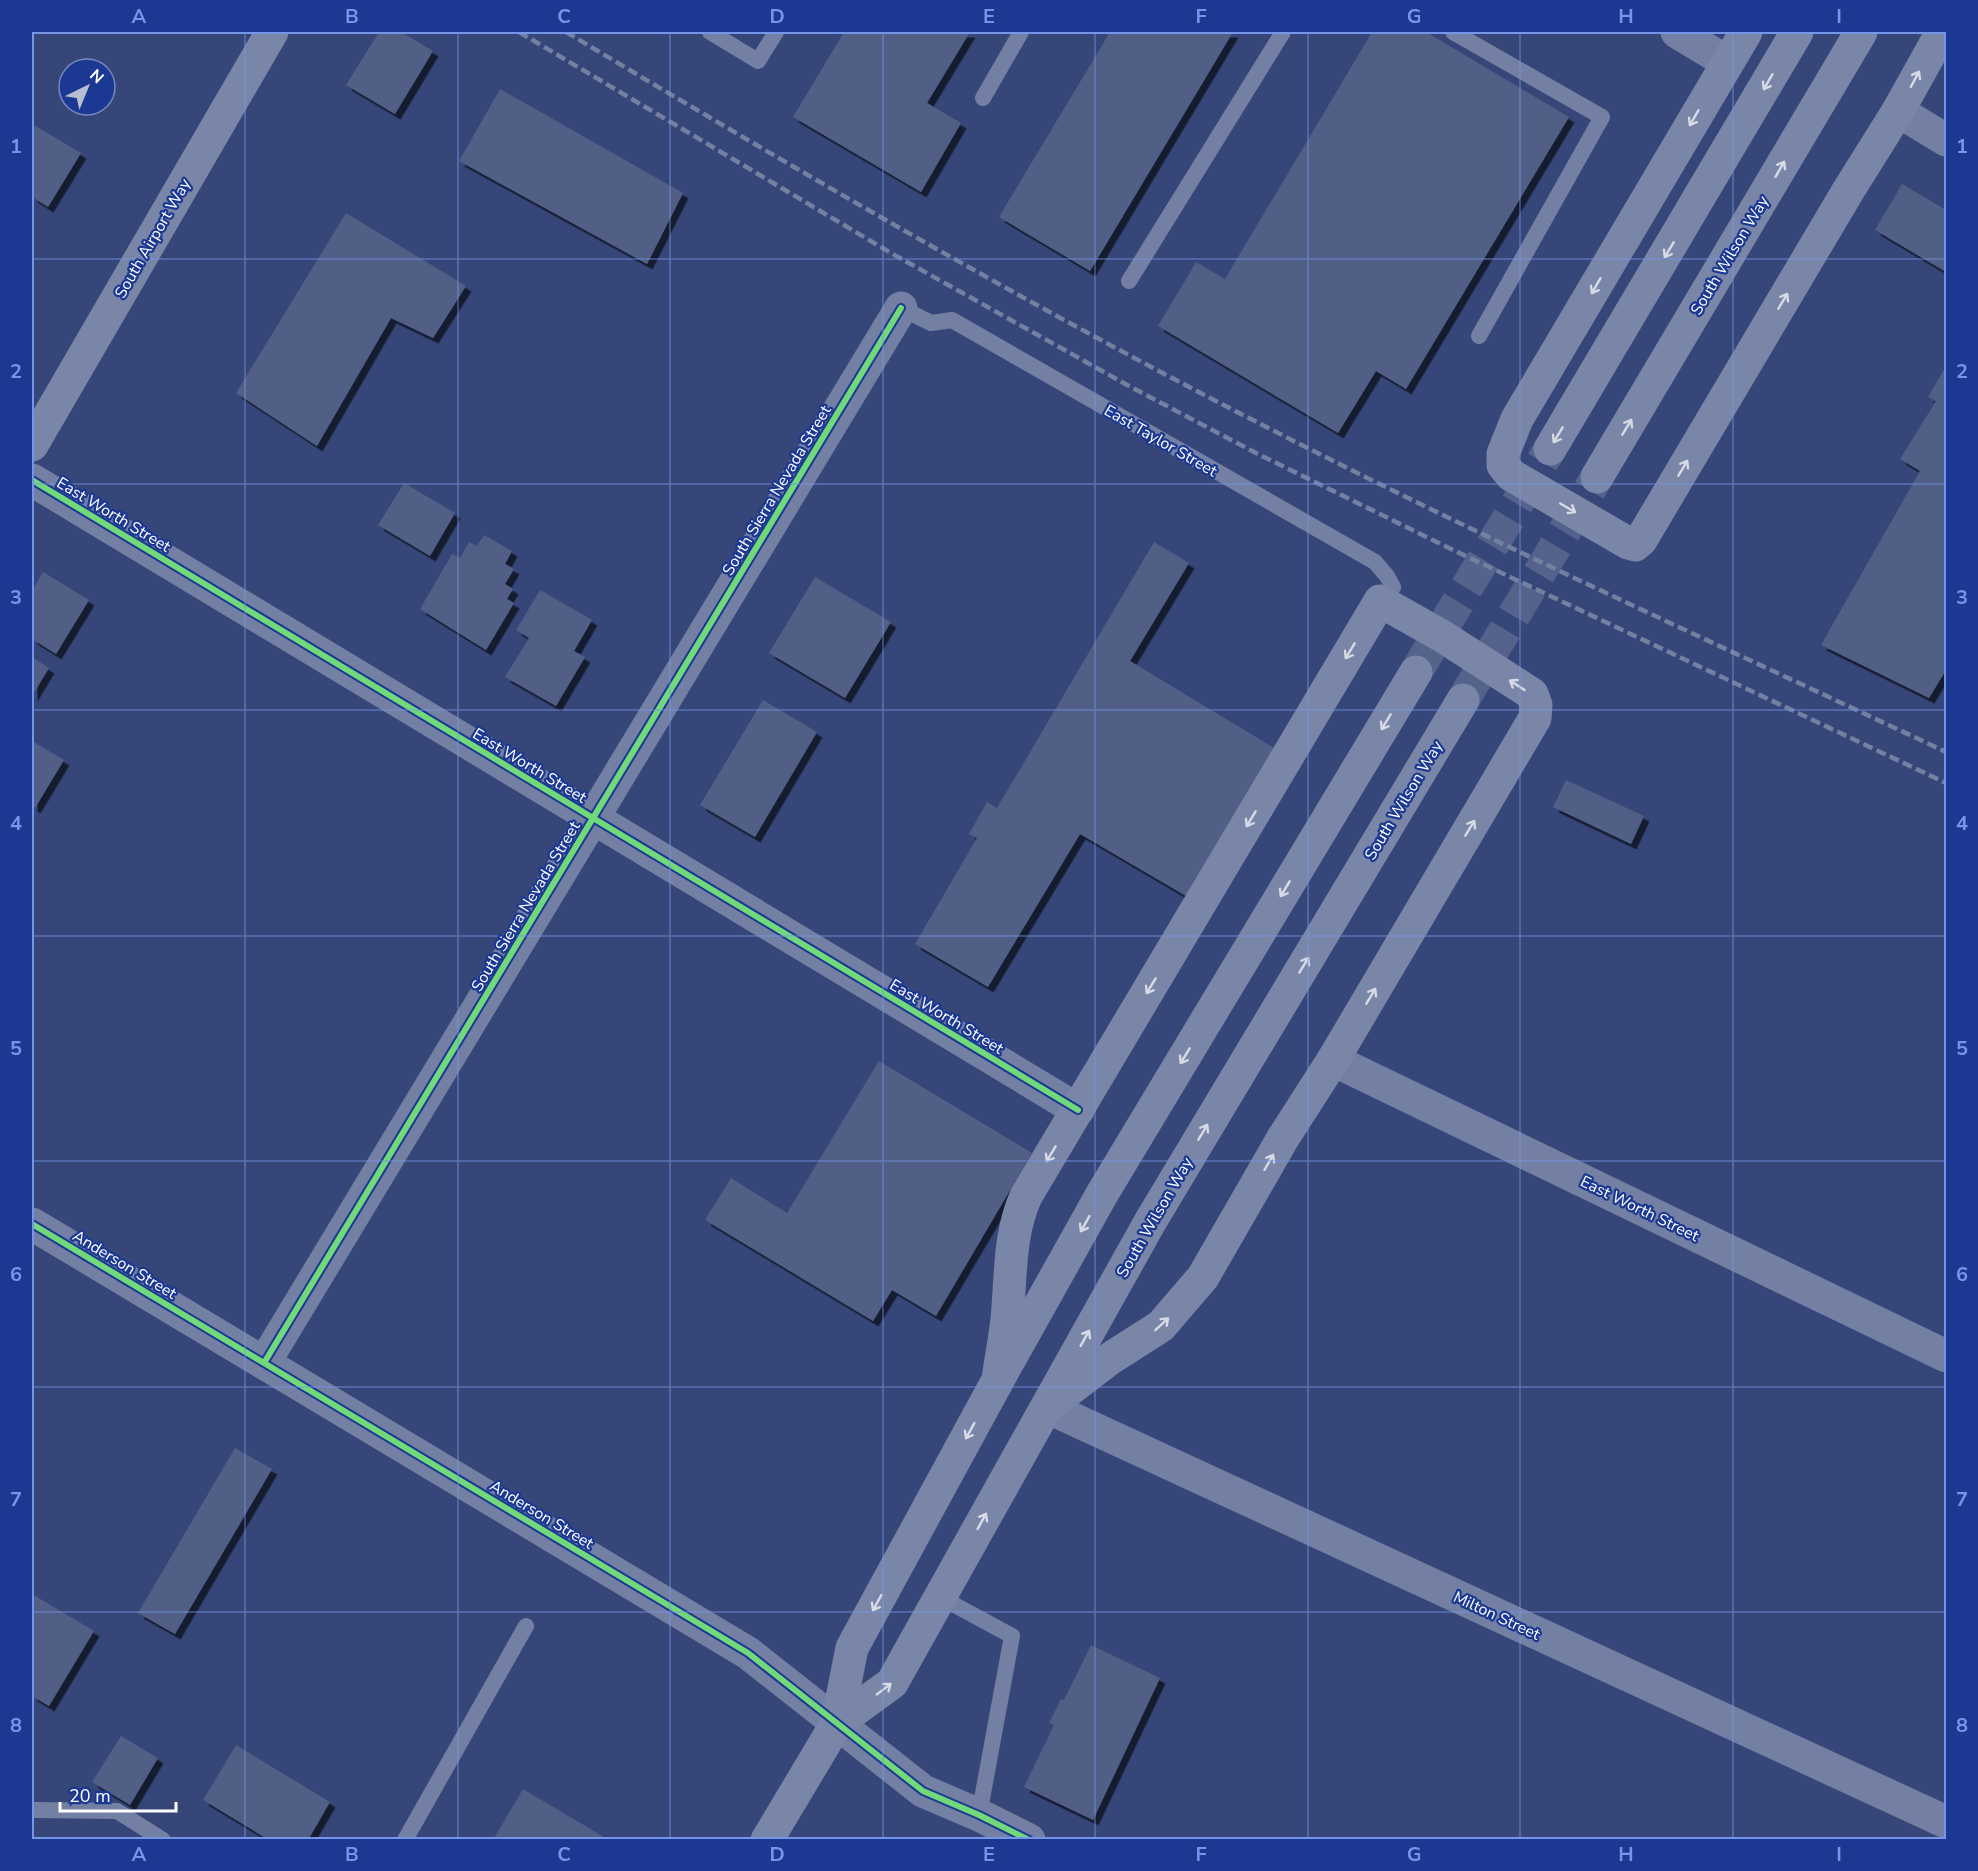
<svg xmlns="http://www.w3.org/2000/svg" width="1978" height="1871" font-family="'Nunito Sans',sans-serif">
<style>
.building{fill:#515e86;filter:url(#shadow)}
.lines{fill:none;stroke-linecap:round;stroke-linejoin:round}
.secondary-tunnel{stroke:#54628c;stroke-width:33;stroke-dasharray:33 16;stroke-linecap:butt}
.service{stroke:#7480a3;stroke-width:16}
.minor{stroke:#7480a3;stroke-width:33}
.secondary{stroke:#7a86a7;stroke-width:33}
.rail{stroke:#7380a2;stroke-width:4.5;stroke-dasharray:10 4.5;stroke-linecap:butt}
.cycleway-casing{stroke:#1b3893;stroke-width:10}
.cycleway{stroke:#71d979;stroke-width:6}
.oneway{stroke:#d7dbe5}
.grid{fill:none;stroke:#7795e8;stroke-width:1.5;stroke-opacity:0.55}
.labels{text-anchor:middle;stroke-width:4.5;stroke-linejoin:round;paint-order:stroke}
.street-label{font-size:16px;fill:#fff;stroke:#1b3893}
.neatline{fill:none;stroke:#7795e8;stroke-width:2}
.grid-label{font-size:20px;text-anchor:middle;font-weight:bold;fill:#7795e8}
</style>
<defs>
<filter id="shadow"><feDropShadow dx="5.5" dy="5.5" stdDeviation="0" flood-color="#0009"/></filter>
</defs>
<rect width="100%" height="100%" fill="#364678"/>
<!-- building -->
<path class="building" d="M379,32H401L433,51L395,114L346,85Z
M844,32H970L927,103L961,123L921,192L793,117Z
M1110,32H1233L1090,271L999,217Z
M1372,32H1426L1569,117L1406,389L1376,371L1338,433L1158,326L1196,262L1225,279Z
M500,89L683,193L647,264L459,161Z
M32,124L81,153L48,207L32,197Z
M1902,184L1946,210V272L1875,230Z
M346,213L466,286L433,338L391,318L317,446L236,393Z
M1946,366V670L1929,698L1821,645L1920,471L1900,459L1936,401L1928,397Z
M404,483L455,513L430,556L378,525Z
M484,535L512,551L505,564L514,569L505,584L513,589L507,599L514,603L486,650L420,609L452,554L460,558L469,542L477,546Z
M1154,542L1189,563L1130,661L1274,748L1186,896L1080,834L988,987L915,944L977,838L969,834L987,802L997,808Z
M43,572L89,600L56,654L32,639V591Z
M815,577L891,622L845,698L769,653Z
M540,590L592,620L574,651L585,657L556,706L505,677L529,638L516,630Z
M32,657L49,668L32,696Z
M763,700L817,732L755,837L700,805Z
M32,741L64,760L35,808L32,806Z
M1566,780L1644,816L1631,844L1553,807Z
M879,1061L1032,1153L936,1316L892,1290L873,1321L705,1220L731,1178L787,1213Z
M235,1448L272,1469L175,1634L138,1613Z
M32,1594L94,1631L49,1706L32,1696Z
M1091,1645L1160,1678L1093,1820L1024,1787L1054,1725L1049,1723L1061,1699L1064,1700Z
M121,1736L158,1758L130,1805L92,1782Z
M236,1745L330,1802L308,1840H269L203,1800Z
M523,1789L609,1840H493Z"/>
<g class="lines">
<!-- secondary-tunnel -->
<path class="secondary-tunnel" d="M1416,672L1550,449
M1463,700L1597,477"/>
<!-- service -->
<path class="service" d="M710,32L758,61L776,32
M1453,32L1602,117L1479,336
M983,98L1021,32
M1129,281L1283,32
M901,308L931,323L952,320L1375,562L1387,576L1393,587L1380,601
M940,1597L1012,1636L979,1815
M32,1810L117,1811L163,1840
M405,1840L526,1626"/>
<!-- minor -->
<path class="minor" d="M1677,32L1727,62
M1898,111L1946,140
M32,480L1078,1110
M1333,1060L1946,1356
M32,1224L748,1653L923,1791L979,1815L1029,1840
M264,1363L901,308
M1047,1407L1946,1822"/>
<!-- secondary -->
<path class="secondary" d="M1746,32L1517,419L1503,454V465L1511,475L1628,543L1635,545L1641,540L1848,191L1898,111L1942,32
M32,445L272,32
M1550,449L1797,32
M1597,477L1861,32
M998,1380C1001,1355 1007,1331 1008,1306C1011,1268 1010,1232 1026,1196L1380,601L1442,636L1532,694L1536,705L1535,718L1333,1060L1283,1138L1203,1277L1161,1326L1111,1358L1047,1407
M837,1723L892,1683L1150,1222L1463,700
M767,1840L837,1723L852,1648L998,1380L1102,1194L1416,672"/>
<!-- rail -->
<path class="rail" d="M519,32L891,253L1129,386L1256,453L1451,549L1946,783
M566,32C790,166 1015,298 1247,417C1477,536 1713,642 1946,752"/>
<defs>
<path id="cycleway" d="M32,480L1078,1110
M32,1224L748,1653L923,1791L979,1815L1029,1840
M264,1363L901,308"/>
</defs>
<!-- cycleway casing -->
<use href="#cycleway" class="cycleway-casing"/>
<!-- cycleway -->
<use href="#cycleway" class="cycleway"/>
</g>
<!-- one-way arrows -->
<defs><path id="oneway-shaft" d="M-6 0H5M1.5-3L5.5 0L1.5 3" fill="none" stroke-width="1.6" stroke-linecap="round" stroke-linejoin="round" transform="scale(1.5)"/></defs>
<g class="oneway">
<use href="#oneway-shaft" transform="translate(1915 79) rotate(-62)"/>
<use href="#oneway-shaft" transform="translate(1768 82) rotate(120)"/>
<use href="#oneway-shaft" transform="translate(1694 118) rotate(120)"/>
<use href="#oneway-shaft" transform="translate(1780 169) rotate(-60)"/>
<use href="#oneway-shaft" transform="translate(1669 250) rotate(121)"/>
<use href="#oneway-shaft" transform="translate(1596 286) rotate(120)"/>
<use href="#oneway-shaft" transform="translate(1783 301) rotate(-59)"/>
<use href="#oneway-shaft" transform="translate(1627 427) rotate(-59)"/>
<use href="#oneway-shaft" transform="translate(1558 435) rotate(121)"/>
<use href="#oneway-shaft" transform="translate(1683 468) rotate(-59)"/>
<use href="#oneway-shaft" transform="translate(1568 508) rotate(30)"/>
<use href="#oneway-shaft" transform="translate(1350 651) rotate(121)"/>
<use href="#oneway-shaft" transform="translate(1517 685) rotate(-147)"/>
<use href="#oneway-shaft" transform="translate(1386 722) rotate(121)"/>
<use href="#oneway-shaft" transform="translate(1251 819) rotate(121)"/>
<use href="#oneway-shaft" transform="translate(1470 828) rotate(-59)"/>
<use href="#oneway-shaft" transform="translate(1285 889) rotate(121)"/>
<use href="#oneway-shaft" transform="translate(1304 965) rotate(-59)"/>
<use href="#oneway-shaft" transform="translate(1151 986) rotate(121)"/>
<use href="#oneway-shaft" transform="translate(1371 996) rotate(-59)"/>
<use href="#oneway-shaft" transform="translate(1185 1056) rotate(121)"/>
<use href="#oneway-shaft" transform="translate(1203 1132) rotate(-59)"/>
<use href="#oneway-shaft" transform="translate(1051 1154) rotate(121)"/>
<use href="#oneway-shaft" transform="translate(1269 1162) rotate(-60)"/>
<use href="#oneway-shaft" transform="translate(1085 1224) rotate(119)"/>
<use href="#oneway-shaft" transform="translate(1162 1324) rotate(-43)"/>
<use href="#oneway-shaft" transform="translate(1085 1338) rotate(-61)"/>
<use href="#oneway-shaft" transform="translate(970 1431) rotate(119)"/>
<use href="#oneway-shaft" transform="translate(982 1521) rotate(-61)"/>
<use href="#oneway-shaft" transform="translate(877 1603) rotate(119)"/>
<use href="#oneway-shaft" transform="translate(884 1689) rotate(-37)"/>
</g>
<!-- grid -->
<path class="grid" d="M245,32V1840M458,32V1840M670,32V1840M883,32V1840M1095,32V1840M1308,32V1840M1520,32V1840M1733,32V1840M32,259H1946M32,484H1946M32,710H1946M32,936H1946M32,1161H1946M32,1387H1946M32,1612H1946"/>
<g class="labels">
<!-- street labels -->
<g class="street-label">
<text transform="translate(152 238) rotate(-60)" y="6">South Airport Way</text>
<text transform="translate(1729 255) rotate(-59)" y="6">South Wilson Way</text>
<text transform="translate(1161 440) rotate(30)" y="6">East Taylor Street</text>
<text transform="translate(776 490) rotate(-59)" y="6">South Sierra Nevada Street</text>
<text transform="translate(114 514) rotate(31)" y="6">East Worth Street</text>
<text transform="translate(530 765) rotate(31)" y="6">East Worth Street</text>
<text transform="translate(1403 800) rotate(-59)" y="6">South Wilson Way</text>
<text transform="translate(525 906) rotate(-59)" y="6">South Sierra Nevada Street</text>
<text transform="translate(947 1016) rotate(31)" y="6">East Worth Street</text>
<text transform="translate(1640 1208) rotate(26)" y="6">East Worth Street</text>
<text transform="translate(1154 1217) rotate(-60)" y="6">South Wilson Way</text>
<text transform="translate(125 1264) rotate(31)" y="6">Anderson Street</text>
<text transform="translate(542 1514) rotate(31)" y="6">Anderson Street</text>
<text transform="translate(1497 1615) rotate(25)" y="6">Milton Street</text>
</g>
</g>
<!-- border -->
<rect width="1978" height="1871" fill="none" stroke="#1b3893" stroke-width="66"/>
<!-- north arrow -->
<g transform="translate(87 87) rotate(43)"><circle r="28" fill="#1b3893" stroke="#7688be" stroke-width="1.5"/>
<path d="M0-4.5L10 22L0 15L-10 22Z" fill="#b9bed0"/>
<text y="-9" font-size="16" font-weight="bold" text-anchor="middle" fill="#ffffff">N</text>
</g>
<!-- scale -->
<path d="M60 1802v9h116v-9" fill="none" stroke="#ffffff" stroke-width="3"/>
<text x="69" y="1802" font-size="18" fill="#ffffff" stroke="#1b3893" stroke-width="4.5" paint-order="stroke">20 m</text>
<rect x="33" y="33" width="1912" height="1805" class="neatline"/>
<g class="grid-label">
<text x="139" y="23">A</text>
<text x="352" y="23">B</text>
<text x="564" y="23">C</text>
<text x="777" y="23">D</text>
<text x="989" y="23">E</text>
<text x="1201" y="23">F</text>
<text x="1414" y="23">G</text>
<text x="1626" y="23">H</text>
<text x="1839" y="23">I</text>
<text x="16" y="153">1</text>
<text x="1962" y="153">1</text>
<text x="16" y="378">2</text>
<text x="1962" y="378">2</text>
<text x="16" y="604">3</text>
<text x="1962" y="604">3</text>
<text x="16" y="830">4</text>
<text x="1962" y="830">4</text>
<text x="16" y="1055">5</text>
<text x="1962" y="1055">5</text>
<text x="16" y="1281">6</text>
<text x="1962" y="1281">6</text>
<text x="16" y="1506">7</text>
<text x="1962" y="1506">7</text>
<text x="16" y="1732">8</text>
<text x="1962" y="1732">8</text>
<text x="139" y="1861">A</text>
<text x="352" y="1861">B</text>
<text x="564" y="1861">C</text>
<text x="777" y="1861">D</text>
<text x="989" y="1861">E</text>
<text x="1201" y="1861">F</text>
<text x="1414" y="1861">G</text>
<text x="1626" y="1861">H</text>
<text x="1839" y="1861">I</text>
</g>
</svg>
